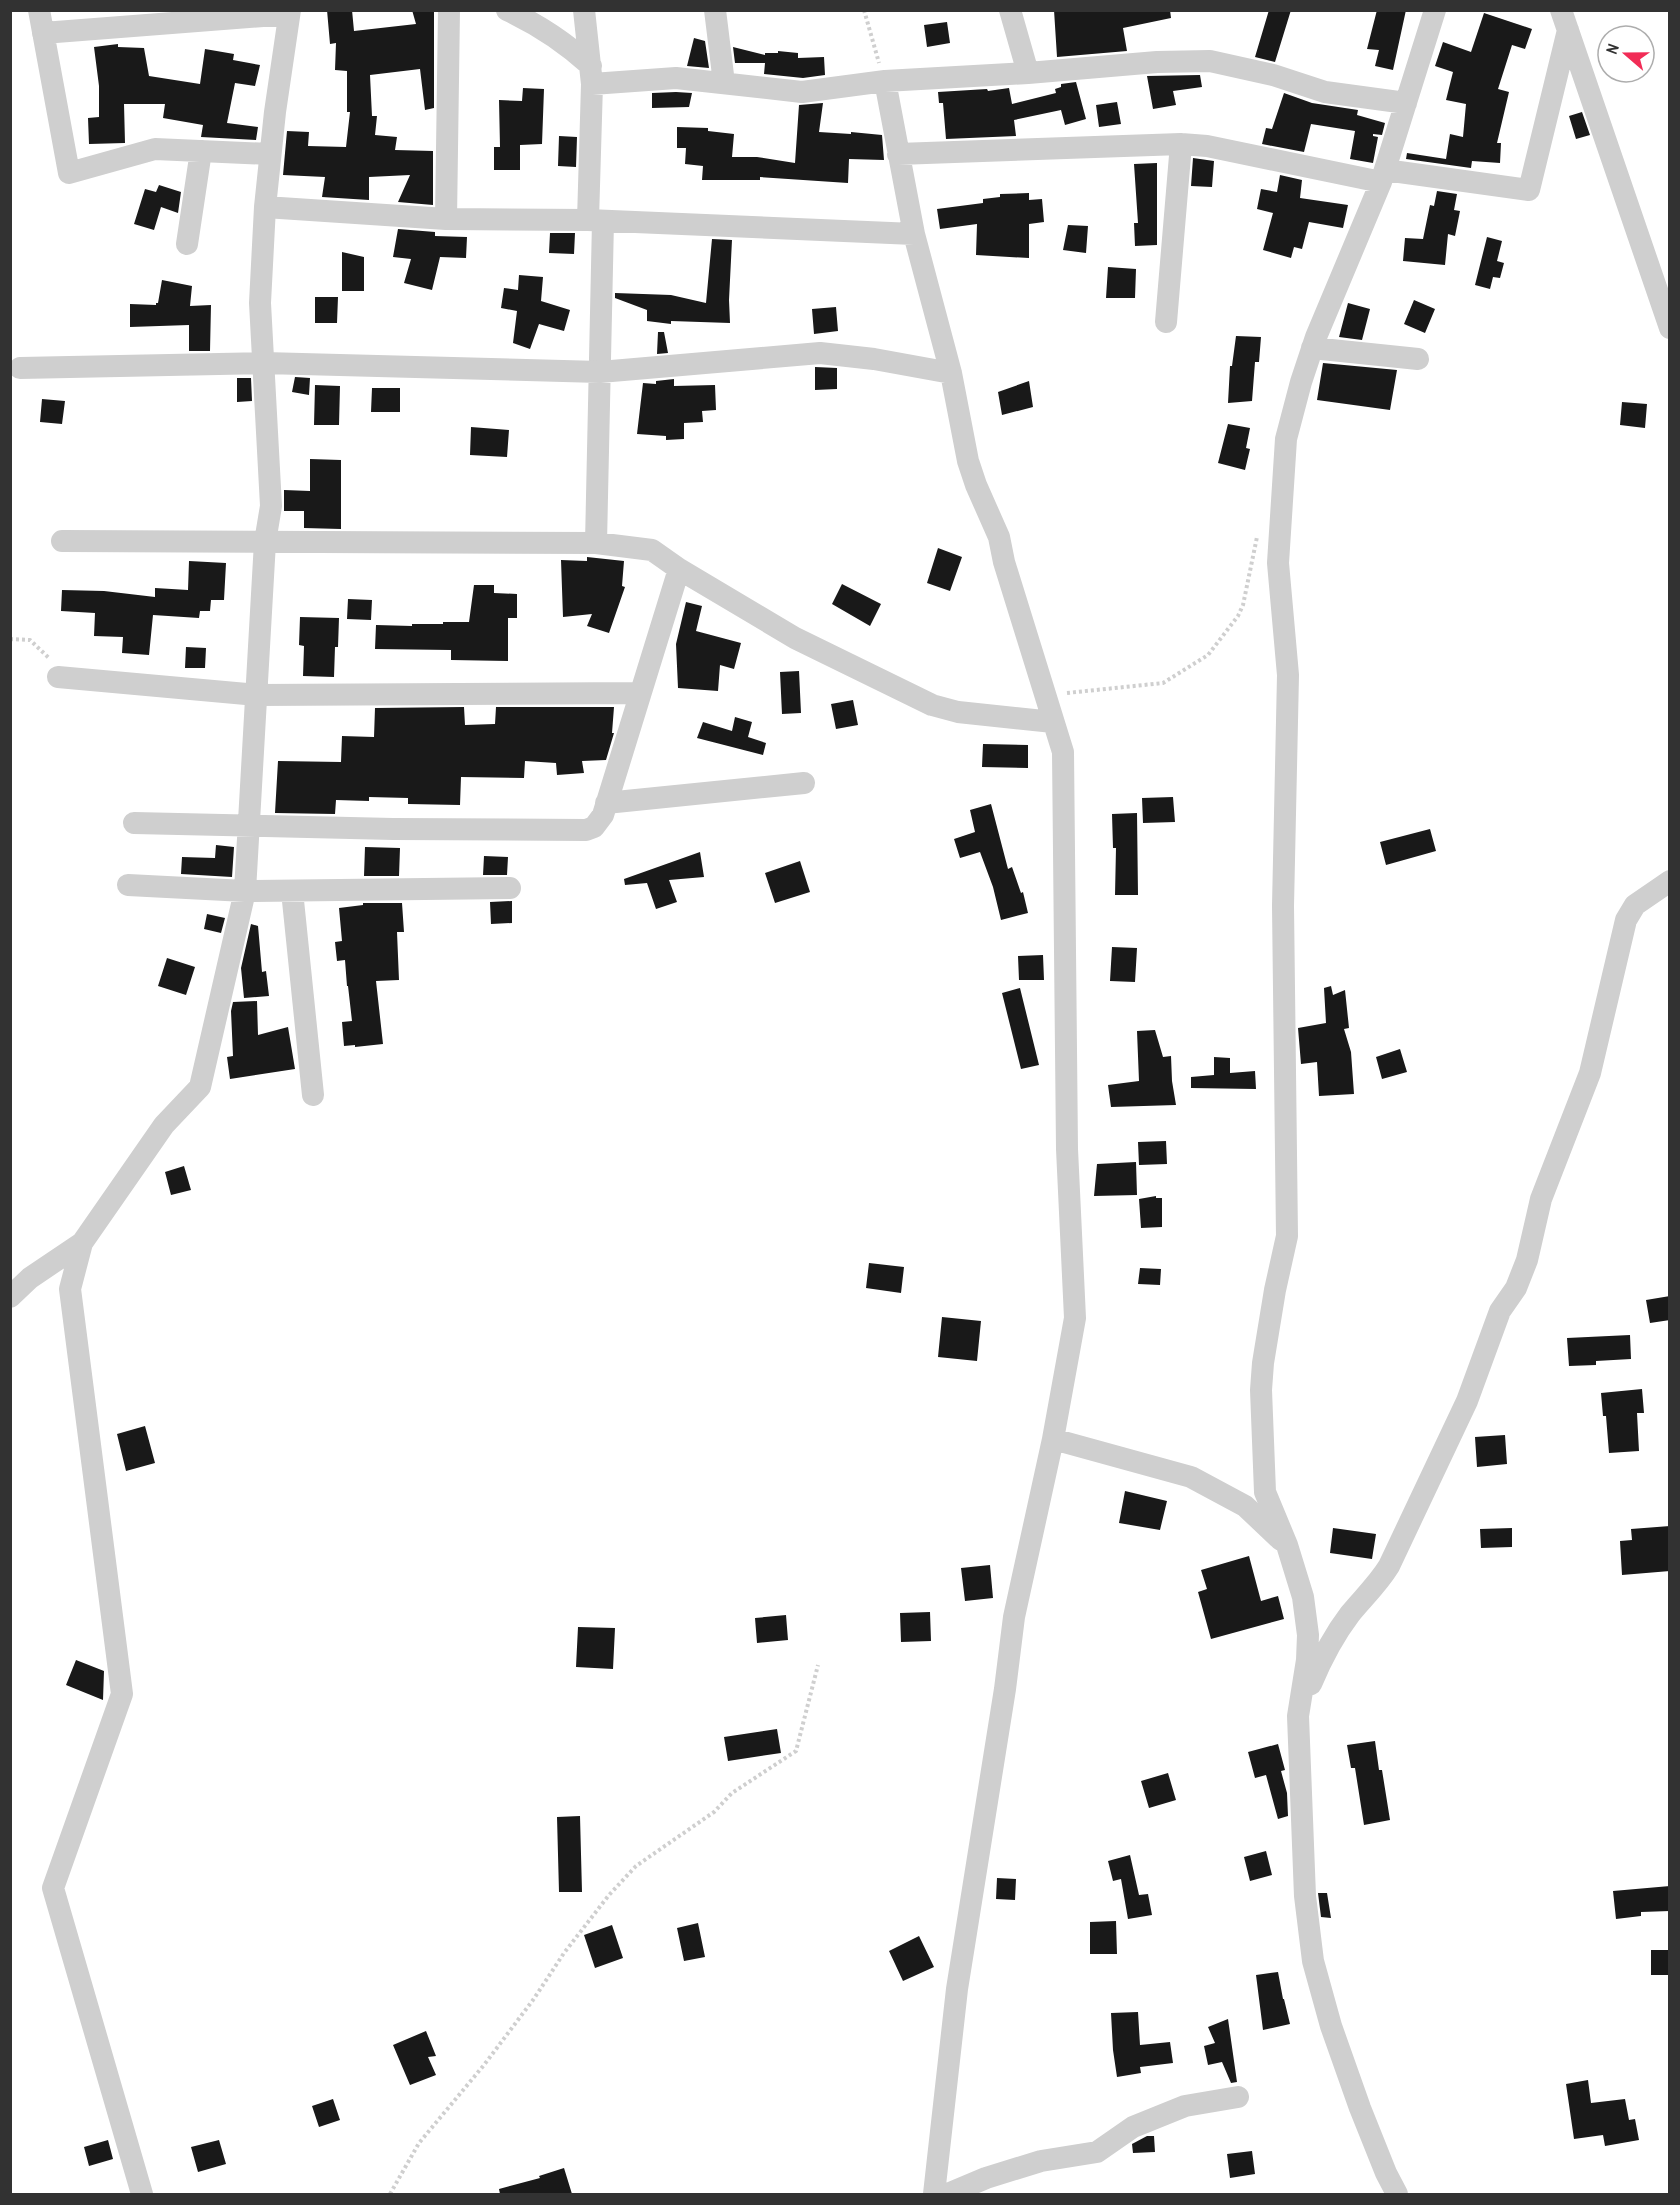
<svg xmlns="http://www.w3.org/2000/svg" width="1680" height="2205" font-family="'Archivo Narrow',sans-serif">
<style>
.building{fill:#191919}
.lines{fill:none;stroke-linecap:round;stroke-linejoin:round}
.path{stroke:#cfcfcf;stroke-width:4;stroke-dasharray:3 3;stroke-linecap:butt}
.street{stroke:#cfcfcf;stroke-width:22}
</style>
<rect width="100%" height="100%" fill="#fff"/>
<!-- building -->
<path class="building" d="M327,10H352L354,31L416,24L412,10H434V108L425,110L420,69L370,75L372,116H377L375,135L397,137L395,150L433,151V205L398,202L410,175L369,177V200L322,197L325,177L283,175L287,131L309,132L308,146L346,147L350,112H347V71L335,70L336,43L330,44Z
M1054,10H1170L1171,18L1123,28L1127,51L1057,57Z
M1269,10H1291L1275,62L1255,57Z
M1377,10H1406L1393,70L1375,66L1379,50L1367,49Z
M1484,13L1532,29L1525,49L1512,45L1498,89L1509,92L1497,143H1501L1500,163L1472,161L1471,168L1406,159L1407,153L1446,159L1450,134L1463,137L1466,104L1446,100L1453,72L1435,66L1443,42L1471,52Z
M947,22L950,43L927,47L924,25Z
M694,38L705,41L709,68L687,66Z
M118,44V47L144,48L149,76L200,84L205,49L234,54L233,60L260,65L255,86L235,83L227,123L258,127L256,140L201,137L203,125L163,118L165,104H124L125,143L89,144L88,118L99,117V86L94,47Z
M733,47L765,55V53H778V51L798,53V58L824,57L825,75L803,78L764,74L765,63H735Z
M1200,75L1202,87L1173,91L1176,105L1153,109L1147,76Z
M1076,82L1086,119L1065,125L1061,110L1014,120L1016,136L946,139L943,103H939L938,92L987,89L988,91L1009,88L1012,104L1056,93L1055,89L1061,87V84Z
M523,88L544,89L542,144L520,145V170H494V147H500L499,100L522,101Z
M676,92L692,93L689,107L652,108V93Z
M1284,93L1312,103L1358,110L1357,115L1385,123L1382,135L1373,134V136L1378,137L1373,163L1350,159L1355,131L1311,124L1304,152L1262,144L1266,128L1272,129Z
M1117,102L1121,124L1099,127L1096,105Z
M823,103L819,132L851,134V132L882,135L884,160L849,159L848,183L760,177V180H702L703,166L685,164L686,148H677V127L708,128V131L734,134L732,157H757L795,163L799,105Z
M1582,112L1590,135L1576,139L1569,116Z
M559,136L577,137L576,167L558,166Z
M1193,158L1214,161L1212,187L1191,186Z
M1157,163V245L1135,246L1134,223H1138L1134,164Z
M1280,175L1302,180L1300,198L1348,205L1343,228L1309,222L1302,249L1294,247L1291,258L1263,250L1273,213L1257,209L1261,189L1277,192Z
M159,185L181,192L178,213L161,207L154,230L134,224L145,189L156,192Z
M1437,191L1457,194L1454,210L1460,211L1455,236L1448,234L1445,265L1403,261L1405,238L1423,239L1430,205L1434,206Z
M1029,193V200L1042,199L1044,222L1029,224V258L976,255L977,224L940,229L937,209L983,203V199L1000,197V194Z
M1068,225L1088,226L1086,253L1063,250Z
M398,229L435,232V236L467,237L466,258L440,257L432,290L404,283L411,259L393,257Z
M550,233H575L574,254L549,253Z
M1487,237L1502,241L1497,261L1504,263L1500,278L1493,277L1490,289L1475,285Z
M712,239L732,240L729,300L730,323L671,321V324L647,321V310L615,298V293L671,295L706,303Z
M342,252L364,257V291H342Z
M1108,267L1136,269L1135,298H1106Z
M519,275L543,277L541,301L570,310L564,331L539,324L530,349L513,343L517,311L501,308L504,288L518,290Z
M162,280L192,286L190,306L211,305L210,351H189V325L130,327V304L156,305V303H158Z
M315,297H338L337,323H315Z
M1414,300L1435,309L1425,333L1404,324Z
M1348,303L1370,309L1362,340L1339,337Z
M836,307L838,331L814,334L812,309Z
M658,332H664L668,353L657,354Z
M1236,336L1261,337L1259,362H1255L1252,401L1228,403L1230,366H1232Z
M1323,363L1397,370L1390,410L1317,400Z
M815,367L837,368V389L815,390Z
M295,377L310,378L309,395L292,392Z
M237,378H251L252,401L237,402Z
M674,379V386L715,385L716,410L702,411L703,422L684,423V439L666,440V436L637,434L643,383L656,384V381Z
M1029,381L1033,407L1002,415L998,392Z
M315,385L340,386L339,425H314Z
M372,388H400V412H371Z
M42,399L65,401L62,424L40,422Z
M1622,402L1647,404L1645,428L1620,425Z
M1228,424L1250,428L1246,448L1250,449L1245,470L1218,463Z
M471,427L509,430L507,457L470,455Z
M310,459L341,460V529L304,528V511H284V490L310,491Z
M938,548L962,557L950,591L927,583Z
M587,557L624,561L622,586L625,587L609,633L587,626L592,614L563,617L561,560L587,561Z
M189,561L226,563L224,600H211L210,611H200L199,618L153,615L149,655L122,653L123,637L94,636L95,613L61,611L62,590L104,591L155,597V588L188,590Z
M842,584L881,604L870,626L832,604Z
M474,585H494V593L517,594V618H508V661L451,660V650L375,649L376,625L412,626V624H443V622H469Z
M348,599L372,600L371,620L347,619Z
M686,602L702,606L696,631L741,643L734,669L720,665L718,691L678,688L676,644Z
M300,617L339,618L338,647H335L334,677L303,676L304,646L299,645Z
M186,647L206,648L205,668H185Z
M799,671L801,713L782,714L780,672Z
M853,700L858,725L836,729L831,704Z
M464,707L465,725L495,724L496,707H614L612,733H614L606,760L582,761L584,773L557,775L556,763L525,761L524,778L461,777L460,805L408,804V798L369,797V801L336,800L335,814L275,813L278,761L341,762L342,736L374,737L375,708Z
M735,717L752,722L748,737L766,743L763,755L697,738L703,722L732,731Z
M983,744L1028,745V768L982,767Z
M1173,797L1175,822L1143,823L1142,798Z
M991,804L1008,869L1012,867L1021,893L1023,892L1028,913L1001,920L993,887L980,852L960,858L954,839L975,832L970,810Z
M1137,813L1138,895H1115L1116,848H1113L1112,814Z
M1430,829L1436,851L1386,865L1380,842Z
M216,845L234,847L232,877L181,874L182,857L215,858Z
M365,847L400,848L399,876H364Z
M700,852L704,877L669,880L677,902L656,909L647,883L625,885L624,879Z
M484,856L508,857L507,875H483Z
M800,861L810,892L775,903L765,873Z
M512,901V923L491,924L490,902Z
M363,903H402L404,932H397L399,980L376,981L383,1044L355,1047V1045L344,1046L342,1022L352,1021L348,986H347L345,960L337,961L335,942L342,941L339,908L363,905Z
M207,914L225,918L221,933L204,929Z
M251,924L258,926L262,972L266,971L269,996L244,998L241,968Z
M1112,947L1137,948L1135,982L1110,981Z
M1043,955L1044,980H1019L1018,956Z
M167,958L195,967L186,995L158,986Z
M1331,986L1333,995L1345,990L1349,1028L1344,1029L1351,1052L1354,1094L1319,1096L1317,1062L1301,1064L1298,1028L1326,1023L1324,988Z
M1020,988L1039,1065L1021,1069L1002,993Z
M257,1001L258,1035L288,1027L295,1069L230,1079L227,1057L233,1056L231,1011L233,1002Z
M1155,1030L1163,1057L1171,1056L1172,1081L1176,1105L1111,1107L1108,1085L1139,1081L1137,1031Z
M1400,1049L1407,1072L1382,1079L1376,1057Z
M1214,1057L1230,1058V1073L1255,1071L1256,1089L1191,1088V1077L1214,1075Z
M1166,1141L1167,1164L1139,1165L1138,1142Z
M1136,1162L1137,1195L1094,1196L1097,1164Z
M184,1166L191,1190L171,1195L165,1172Z
M1156,1196V1198H1162V1227L1141,1228L1139,1199Z
M869,1263L904,1267L901,1293L866,1288Z
M1140,1268L1161,1269L1160,1285L1138,1284Z
M1670,1296V1320L1650,1323L1646,1300Z
M942,1317L981,1321L977,1361L938,1357Z
M1630,1335L1631,1359L1596,1361V1365L1569,1366L1567,1338Z
M1642,1389L1644,1413H1637L1639,1451L1609,1453L1606,1416H1603L1601,1393Z
M145,1426L155,1463L126,1471L117,1434Z
M1505,1435L1507,1464L1477,1467L1475,1437Z
M1125,1491L1167,1501L1160,1530L1119,1523Z
M1670,1526V1571L1622,1575L1620,1541L1632,1540L1631,1529Z
M1333,1528L1376,1534L1372,1559L1330,1553Z
M1512,1528V1547L1481,1548L1480,1529Z
M1249,1556L1261,1601L1278,1596L1284,1619L1211,1639L1198,1592L1207,1589L1201,1570Z
M990,1565L993,1598L965,1601L961,1568Z
M930,1612L931,1641L901,1642L900,1613Z
M786,1615L788,1640L757,1643L755,1618Z
M578,1627L615,1628L613,1669L576,1667Z
M76,1660L104,1671L103,1700L66,1685Z
M777,1729L781,1753L728,1761L724,1737Z
M1375,1741L1379,1770H1382L1390,1820L1364,1825L1355,1768H1351L1347,1745Z
M1278,1744L1285,1770L1281,1771L1287,1793L1288,1816L1278,1819L1266,1775L1255,1778L1248,1752Z
M1168,1773L1176,1800L1149,1808L1141,1781Z
M580,1816L582,1892H559L557,1817Z
M1266,1851L1272,1875L1250,1881L1244,1857Z
M1130,1855L1139,1895L1148,1894L1152,1915L1128,1919L1121,1879L1113,1881L1108,1861Z
M997,1878L1016,1879L1015,1900L996,1899Z
M1670,1886V1911L1641,1912V1916L1616,1919L1613,1891Z
M1318,1893H1327L1331,1918L1321,1917Z
M1116,1921L1117,1954H1090V1922Z
M698,1923L705,1957L684,1961L677,1928Z
M612,1925L623,1958L595,1968L584,1935Z
M919,1936L934,1967L903,1981L889,1951Z
M1651,1950H1670V1975H1651Z
M1278,1972L1283,1999H1284L1290,2024L1263,2030L1256,1975Z
M1138,2012L1140,2045L1170,2042L1173,2063L1140,2067L1141,2073L1117,2077L1113,2050L1111,2013Z
M1228,2019L1237,2082L1231,2083L1222,2062L1208,2065L1204,2046L1215,2043L1208,2027Z
M426,2031L436,2056L428,2057L436,2075L410,2085L393,2045Z
M1588,2080L1591,2103L1625,2099L1629,2120L1635,2119L1639,2140L1605,2146L1603,2135L1574,2139L1566,2084Z
M333,2099L340,2120L319,2127L312,2106Z
M1147,2136H1154L1155,2152L1133,2153L1132,2144Z
M108,2140L113,2159L89,2166L84,2147Z
M219,2140L226,2164L198,2172L191,2147Z
M1252,2151L1255,2174L1230,2178L1227,2154Z
M564,2168L572,2194H500L499,2189L540,2178L539,2176Z"/>
<g class="lines">
<!-- path -->
<path class="path" d="M864,10L879,63
M10,639L30,640L50,659
M1067,693L1163,683L1208,655L1238,616L1243,605L1257,537
M390,2194L419,2143L484,2065L533,2000L564,1953L609,1895L636,1866L714,1812L732,1793L796,1751L818,1665"/>
<!-- street -->
<path class="street" d="M39,10L69,173L155,149L270,154
M507,10C539,25 565,42 591,66
M584,10L592,84L588,220
M715,10L724,83
M1561,10L1670,328
M43,33L289,14
M1028,73L1157,62L1210,61L1273,75L1325,92L1406,103
M885,81L1028,73L1010,10
M592,84L676,78L802,92L885,81L914,234L951,373L968,461L976,485L999,537L1004,562L1063,752L1067,1149L1075,1318L1053,1439L1014,1617L1005,1689L957,1989L934,2194
M898,154L1181,144L1207,146L1381,182
M1385,170L1529,190L1568,30
M265,207L446,219L588,220L914,234
M446,219L449,10
M187,244L201,151
M1166,322L1181,144
M1312,348L1418,359
M20,368L264,363L600,372L820,353L874,359L951,373
M62,541L596,543L652,550L679,569L795,638L932,705L958,712L1053,722
M596,543L603,221
M58,677L257,695L640,693
M606,803L804,783
M134,823L393,829L586,830L594,827L603,815L679,569
M128,885L245,891L510,888
M292,891L313,1095
M10,1297L30,1278L82,1243
M1053,1439L1191,1477L1245,1506L1281,1540
M1311,1684C1321,1660 1334,1635 1350,1614C1363,1598 1378,1584 1389,1566L1467,1401L1500,1311L1516,1288L1527,1260L1541,1199L1590,1073L1626,920L1635,905L1670,881
M142,2194L53,1888L122,1694L70,1289L82,1243L164,1125L200,1087L245,891L265,542L271,506L260,303L265,207L275,112L290,10
M948,2194L986,2178L1041,2161L1097,2152L1133,2127L1185,2106L1238,2097
M1397,2194L1386,2173L1360,2108L1331,2026L1313,1961L1305,1896L1298,1716L1307,1660L1308,1635L1303,1597L1287,1545L1265,1492L1261,1390L1263,1363L1275,1290L1287,1236L1283,906L1288,675L1278,563L1286,439L1301,382L1316,337L1381,182L1435,10"/>
</g>
<!-- border -->
<rect width="1680" height="2205" fill="none" stroke="#323232" stroke-width="24"/>
<!-- north arrow -->
<g transform="translate(1626 54) rotate(290)"><circle r="28" fill="#ffffff" stroke="#adadad" stroke-width="1.5"/>
<path d="M0-4.5L10 22L0 15L-10 22Z" fill="#f12c56"/>
<text y="-9" font-size="16" font-weight="bold" text-anchor="middle" fill="#323232">N</text>
</g>
</svg>
